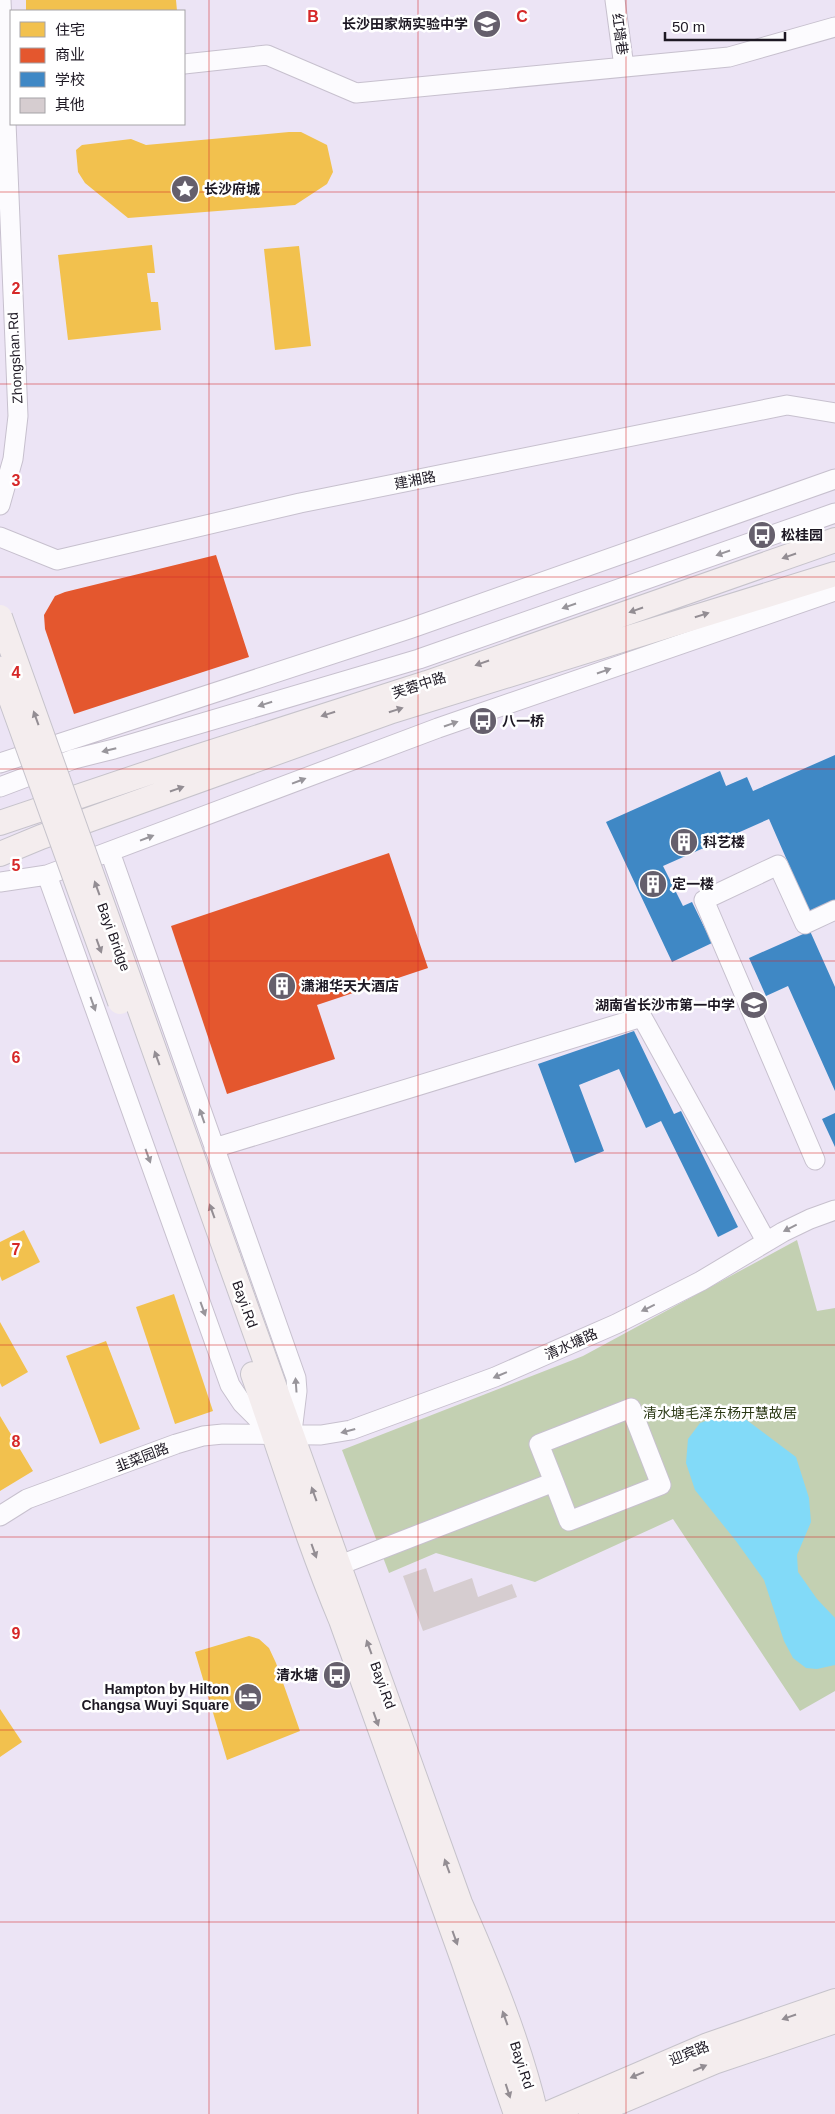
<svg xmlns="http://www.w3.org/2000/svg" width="835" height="2114" font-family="Arial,'Noto Sans SC',sans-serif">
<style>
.green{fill:#c3d0b2}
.water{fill:#82daf8}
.homes{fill:#f2c14e}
.shops{fill:#e4572e}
.schools{fill:#3f88c5}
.building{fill:#d6cdd0}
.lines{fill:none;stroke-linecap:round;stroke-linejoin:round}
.minor-casing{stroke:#c7c0ce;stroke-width:21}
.major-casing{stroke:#c6c3cb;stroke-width:26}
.minor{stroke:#fcfbfe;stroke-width:19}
.major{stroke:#f4edee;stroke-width:24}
.major-bridge-casing{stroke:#c6c3cb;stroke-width:26;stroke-linecap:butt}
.major-bridge{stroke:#f4edee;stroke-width:24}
.oneway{fill:#98959b}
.oneway2{fill:#938d93}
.grid{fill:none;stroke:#d62828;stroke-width:1;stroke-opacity:0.55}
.labels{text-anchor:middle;stroke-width:5;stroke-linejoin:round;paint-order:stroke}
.poi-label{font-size:14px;font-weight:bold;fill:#1d1823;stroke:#fff;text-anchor:start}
.street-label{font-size:14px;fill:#1d1823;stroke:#fff}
.park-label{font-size:14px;fill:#2c3a16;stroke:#fff}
.grid-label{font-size:16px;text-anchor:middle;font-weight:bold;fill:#d62828;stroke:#fff;stroke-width:5;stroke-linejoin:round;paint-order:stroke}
</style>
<rect width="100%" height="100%" fill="#ece4f5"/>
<!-- green -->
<path class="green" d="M797,1240L817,1311L835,1308V1691L800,1711L673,1519L535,1582L436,1553L389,1573L342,1450L583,1356Z"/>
<!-- water -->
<path class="water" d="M725,1414L744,1418L796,1457L809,1498L811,1522L797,1555L798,1572L817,1599L835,1618V1665L817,1669L806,1668L793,1658L784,1641L764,1580L736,1541L695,1490L686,1463L688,1439L700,1423Z"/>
<!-- homes -->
<path class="homes" d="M26,0H176L177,11H26Z
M289,132H301L327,145L333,172L327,184L295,205L128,218L85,183L78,172L76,150L82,145L131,139L146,145Z
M152,245L155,273H147L151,302H158L161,330L68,340L58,255Z
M299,246L311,346L275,350L264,249Z
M24,1230L40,1262L2,1281L0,1276V1242Z
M174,1294L213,1411L175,1424L136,1307Z
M0,1322L28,1372L2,1387L0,1383Z
M106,1341L140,1429L100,1444L66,1356Z
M0,1416L33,1471L0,1491Z
M249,1636L259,1639L269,1648L276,1663L300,1731L227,1760L195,1652Z
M0,1709L22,1742L0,1757Z"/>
<!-- shops -->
<path class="shops" d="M216,555L249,657L74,714L45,629L44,615L55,596L65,592Z
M389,853L428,968L317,1005L335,1059L227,1094L171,926Z"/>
<!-- schools -->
<path class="schools" d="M835,755V902L810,913L769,819L663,866L683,906L692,902L712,943L672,962L606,822L720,771L726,786L747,777L753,791Z
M810,931L835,987V1091L788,986L766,996L749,958Z
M634,1031L674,1114L681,1111L738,1227L718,1237L661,1121L646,1128L619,1069L579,1085L604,1151L575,1163L538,1064Z
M835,1113V1147L822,1119Z"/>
<!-- building -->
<path class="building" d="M426,1568L434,1592L472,1578L478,1597L512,1584L517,1597L423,1631L403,1576Z"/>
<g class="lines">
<defs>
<path id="minor" d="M615,0L624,67
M184,64L267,55L356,93L729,57L835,27
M0,505L13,459L18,416L1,0
M0,537L57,560L300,503L787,405L835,413
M0,763L409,629L835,479
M0,787L74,759L114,749L419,659L835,513
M110,852L296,1378L297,1391L292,1432
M47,875L230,1385L242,1403L272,1433
M0,882L47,875L438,728L835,591
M214,1148L642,1017L766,1241
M815,1160L704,900L778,865L805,924L835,910
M0,1516L27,1499L176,1444L203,1436L223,1434L321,1435L351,1430L495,1377L616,1324L701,1281L783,1232L810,1219L835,1210
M340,1565L554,1482L569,1521L661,1485L631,1408L539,1444L554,1482"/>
<path id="major" d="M0,823L187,760L427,683L835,540
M0,854L41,837L392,711L835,574
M228,1257L460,1903C490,1971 519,2042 536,2114
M253,1374C282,1456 307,1539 341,1620L463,1960L516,2114
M547,2114L708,2045L835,2001
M591,2114L714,2062L835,2021"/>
</defs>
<!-- minor casing -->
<use href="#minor" class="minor-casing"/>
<!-- major casing -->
<use href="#major" class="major-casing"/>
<!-- minor -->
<use href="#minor" class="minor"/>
<!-- major -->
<use href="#major" class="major"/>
<defs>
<path id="major-bridge" d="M0,617L228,1257
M0,669L120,1002"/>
</defs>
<!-- major-bridge casing -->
<use href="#major-bridge" class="major-bridge-casing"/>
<!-- major-bridge -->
<use href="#major-bridge" class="major-bridge"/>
</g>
<!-- one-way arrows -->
<defs><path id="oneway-solid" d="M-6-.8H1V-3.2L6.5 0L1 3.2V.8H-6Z" transform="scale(1.25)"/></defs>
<g class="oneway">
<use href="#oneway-solid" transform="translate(723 553) rotate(161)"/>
<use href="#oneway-solid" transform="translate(569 606) rotate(161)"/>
<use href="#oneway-solid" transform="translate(604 671) rotate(-19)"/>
<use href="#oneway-solid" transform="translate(265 704) rotate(163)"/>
<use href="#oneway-solid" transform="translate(451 724) rotate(-19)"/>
<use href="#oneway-solid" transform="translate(109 750) rotate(166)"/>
<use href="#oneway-solid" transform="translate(299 781) rotate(-21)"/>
<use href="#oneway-solid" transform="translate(147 838) rotate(-21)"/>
<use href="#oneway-solid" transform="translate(93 1004) rotate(70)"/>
<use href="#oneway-solid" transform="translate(202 1116) rotate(-109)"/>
<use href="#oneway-solid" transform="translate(148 1156) rotate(70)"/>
<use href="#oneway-solid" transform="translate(790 1228) rotate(153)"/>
<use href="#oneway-solid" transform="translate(648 1308) rotate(154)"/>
<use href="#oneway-solid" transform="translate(203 1309) rotate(70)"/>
<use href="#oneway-solid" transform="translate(500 1375) rotate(157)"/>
<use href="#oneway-solid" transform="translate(296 1385) rotate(-94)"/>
<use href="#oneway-solid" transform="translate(348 1431) rotate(165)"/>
</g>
<g class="oneway2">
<use href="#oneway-solid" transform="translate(789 556) rotate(161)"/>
<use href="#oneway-solid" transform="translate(636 610) rotate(161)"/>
<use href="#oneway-solid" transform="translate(702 615) rotate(-17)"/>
<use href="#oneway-solid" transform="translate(482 663) rotate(161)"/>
<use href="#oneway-solid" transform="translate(396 710) rotate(-18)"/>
<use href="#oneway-solid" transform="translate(328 714) rotate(162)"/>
<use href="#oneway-solid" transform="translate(36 718) rotate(-110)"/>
<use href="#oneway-solid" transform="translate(177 789) rotate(-19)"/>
<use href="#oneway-solid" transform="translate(97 888) rotate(-110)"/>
<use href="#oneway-solid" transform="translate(99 946) rotate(70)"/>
<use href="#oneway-solid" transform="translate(157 1058) rotate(-110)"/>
<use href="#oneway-solid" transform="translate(212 1211) rotate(-110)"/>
<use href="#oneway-solid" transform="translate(314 1494) rotate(-110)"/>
<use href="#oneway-solid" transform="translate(314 1551) rotate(70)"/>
<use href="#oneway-solid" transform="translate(369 1647) rotate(-110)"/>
<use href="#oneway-solid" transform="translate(376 1719) rotate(70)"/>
<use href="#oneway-solid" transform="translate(447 1866) rotate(-110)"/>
<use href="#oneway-solid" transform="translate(455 1938) rotate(70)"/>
<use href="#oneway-solid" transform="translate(789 2017) rotate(161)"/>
<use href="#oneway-solid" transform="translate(505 2018) rotate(-110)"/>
<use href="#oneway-solid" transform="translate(700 2068) rotate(-23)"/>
<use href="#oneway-solid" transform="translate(637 2075) rotate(157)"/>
<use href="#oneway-solid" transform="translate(508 2091) rotate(72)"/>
</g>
<!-- grid -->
<path class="grid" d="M209,0V2114M418,0V2114M626,0V2114M0,192H835M0,384H835M0,577H835M0,769H835M0,961H835M0,1153H835M0,1345H835M0,1537H835M0,1730H835M0,1922H835"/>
<!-- icons -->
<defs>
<symbol id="school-disc" viewBox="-11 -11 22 22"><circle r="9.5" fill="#655f6c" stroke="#fff"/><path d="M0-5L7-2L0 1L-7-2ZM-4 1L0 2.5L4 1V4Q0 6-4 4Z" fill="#fff"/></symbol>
<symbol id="sight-disc" viewBox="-11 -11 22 22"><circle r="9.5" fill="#655f6c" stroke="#fff"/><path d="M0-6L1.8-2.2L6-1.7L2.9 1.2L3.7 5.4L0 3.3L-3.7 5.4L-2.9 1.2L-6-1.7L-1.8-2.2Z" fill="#fff"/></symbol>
<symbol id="bus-disc" viewBox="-11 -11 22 22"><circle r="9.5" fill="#655f6c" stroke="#fff"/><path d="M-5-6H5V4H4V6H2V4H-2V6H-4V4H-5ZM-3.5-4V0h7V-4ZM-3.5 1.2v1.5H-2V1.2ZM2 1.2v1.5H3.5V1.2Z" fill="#fff"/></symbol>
<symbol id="building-disc" viewBox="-11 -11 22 22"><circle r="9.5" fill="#655f6c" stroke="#fff"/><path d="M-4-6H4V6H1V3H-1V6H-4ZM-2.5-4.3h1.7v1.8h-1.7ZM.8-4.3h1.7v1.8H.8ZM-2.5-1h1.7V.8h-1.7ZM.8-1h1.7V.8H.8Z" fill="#fff"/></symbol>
<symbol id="hotel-disc" viewBox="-11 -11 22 22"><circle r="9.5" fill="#655f6c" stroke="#fff"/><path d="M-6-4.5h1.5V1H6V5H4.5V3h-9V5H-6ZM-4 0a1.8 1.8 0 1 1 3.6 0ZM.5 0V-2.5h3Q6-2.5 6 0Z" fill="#fff"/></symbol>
</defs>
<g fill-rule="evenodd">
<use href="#school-disc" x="471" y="8" width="32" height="32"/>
<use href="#sight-disc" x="169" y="173" width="32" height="32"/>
<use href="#bus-disc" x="746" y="519" width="32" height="32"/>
<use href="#bus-disc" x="467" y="705" width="32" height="32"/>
<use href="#building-disc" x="668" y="826" width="32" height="32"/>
<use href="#building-disc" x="637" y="868" width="32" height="32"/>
<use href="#building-disc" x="266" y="970" width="32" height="32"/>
<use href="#school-disc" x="738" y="989" width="32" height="32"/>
<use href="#bus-disc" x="321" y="1659" width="32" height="32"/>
<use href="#hotel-disc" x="232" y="1681" width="32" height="32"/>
</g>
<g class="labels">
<!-- poi labels -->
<g class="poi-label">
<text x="468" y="29" text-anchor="end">长沙田家炳实验中学</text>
<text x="204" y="194">长沙府城</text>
<text x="781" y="540">松桂园</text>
<text x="502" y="726">八一桥</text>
<text x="703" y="847">科艺楼</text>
<text x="672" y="889">定一楼</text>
<text x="301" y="991">潇湘华天大酒店</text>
<text x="735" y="1010" text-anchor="end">湖南省长沙市第一中学</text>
<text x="318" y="1680" text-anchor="end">清水塘</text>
<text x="229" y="1694" text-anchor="end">Hampton by Hilton<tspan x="229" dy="16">Changsa Wuyi Square</tspan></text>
</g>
<!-- street labels -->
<g class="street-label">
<text transform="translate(620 34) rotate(82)" y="5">红墙巷</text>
<text transform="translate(15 358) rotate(-93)" y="5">Zhongshan.Rd</text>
<text transform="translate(415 480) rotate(-11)" y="5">建湘路</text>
<text transform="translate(419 685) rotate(-18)" y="5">芙蓉中路</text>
<text transform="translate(114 937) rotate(70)" y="5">Bayi Bridge</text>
<text transform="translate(245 1304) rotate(70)" y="5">Bayi.Rd</text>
<text transform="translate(571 1344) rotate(-24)" y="5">清水塘路</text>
<text transform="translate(142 1457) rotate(-21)" y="5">韭菜园路</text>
<text transform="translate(383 1685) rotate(70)" y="5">Bayi.Rd</text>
<text transform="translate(689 2053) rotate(-22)" y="5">迎宾路</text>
<text transform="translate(522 2065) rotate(72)" y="5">Bayi.Rd</text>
</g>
<!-- park labels -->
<g class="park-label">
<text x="720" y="1418">清水塘毛泽东杨开慧故居</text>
</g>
</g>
<g class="grid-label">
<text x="313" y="22">B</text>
<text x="522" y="22">C</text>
<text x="16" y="294">2</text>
<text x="16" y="486">3</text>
<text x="16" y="678">4</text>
<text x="16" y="871">5</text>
<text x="16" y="1063">6</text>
<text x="16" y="1255">7</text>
<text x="16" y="1447">8</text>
<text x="16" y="1639">9</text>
</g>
<!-- legend -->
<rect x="10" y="10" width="175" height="115" fill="#ffffff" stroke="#a5a3a7"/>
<rect x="20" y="22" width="25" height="15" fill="#f2c14e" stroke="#a5a3a7"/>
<text x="55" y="35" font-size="15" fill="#1d1823">住宅</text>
<rect x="20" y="48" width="25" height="15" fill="#e4572e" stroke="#a5a3a7"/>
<text x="55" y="60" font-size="15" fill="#1d1823">商业</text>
<rect x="20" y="72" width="25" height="15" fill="#3f88c5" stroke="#a5a3a7"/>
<text x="55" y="85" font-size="15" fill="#1d1823">学校</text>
<rect x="20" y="98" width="25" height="15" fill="#d6cdd0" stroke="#a5a3a7"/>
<text x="55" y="110" font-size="15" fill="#1d1823">其他</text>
<!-- scale -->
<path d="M665 32v8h120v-8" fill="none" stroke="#1d1823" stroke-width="2.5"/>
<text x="672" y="32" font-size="15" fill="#1d1823" stroke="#ffffff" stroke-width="4" paint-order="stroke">50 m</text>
</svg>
